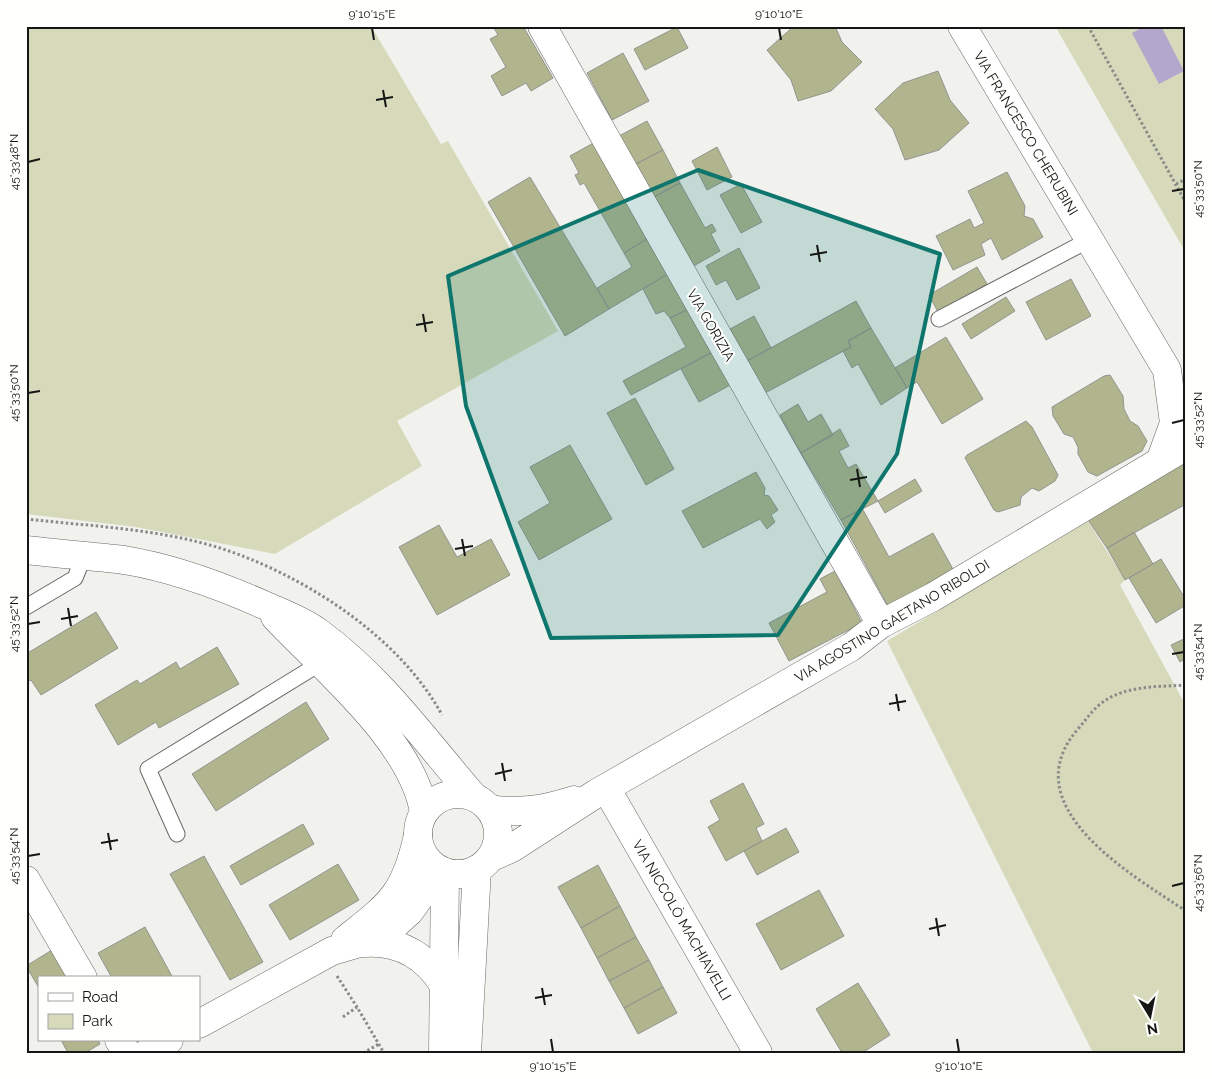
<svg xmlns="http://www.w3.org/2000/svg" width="1212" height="1079" font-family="Raleway,sans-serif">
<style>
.green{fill:#d7daba}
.water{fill:#b3a7cc}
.building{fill:#b1b58e;stroke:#939490}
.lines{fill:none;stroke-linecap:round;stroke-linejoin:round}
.lane-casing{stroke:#686865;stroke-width:17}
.street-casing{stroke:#686865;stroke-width:29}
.secondary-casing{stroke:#686865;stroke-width:29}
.path{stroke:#8a8b88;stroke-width:3;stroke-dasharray:2.5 2.5;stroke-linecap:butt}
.lane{stroke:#fff;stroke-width:15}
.street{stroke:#fff;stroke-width:28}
.secondary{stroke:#fff;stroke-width:28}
.marked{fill:#0f766e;fill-opacity:0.2;stroke:#0f766e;stroke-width:4;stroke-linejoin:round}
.ticks{fill:none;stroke:#161715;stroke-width:2}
.labels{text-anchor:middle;stroke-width:4;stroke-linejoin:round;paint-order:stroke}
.street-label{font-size:14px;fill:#161715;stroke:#fffffe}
.neatline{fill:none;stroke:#161715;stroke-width:2}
.ticks-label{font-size:12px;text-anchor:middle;fill:#161715}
</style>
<rect width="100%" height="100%" fill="#f1f2ee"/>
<!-- green -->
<path class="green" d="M26,26H371L441,144L448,141L558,331L397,421L422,466L275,554L136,527L26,514Z
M1055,26H1186V253Z
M1088,521L1125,580L1120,585L1186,706V1053H1093L887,641Z"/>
<!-- water -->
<path class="water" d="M1145,26H1161L1184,71L1159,84L1132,33Z"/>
<!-- building -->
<path class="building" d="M493,26H523L553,78L531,91L526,83L502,96L491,76L506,67L490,39L498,35Z
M794,26H835L842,42L862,62L831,91L798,101L791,80L767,50Z
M677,27L688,48L645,70L634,49Z
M623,53L649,101L612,120L587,73Z
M938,71L950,100L969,123L939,150L905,160L893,129L875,109L903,83Z
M647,121L663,150L634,165L619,136Z
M597,141L650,237L624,253L584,183L580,185L575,175L579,173L570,156Z
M717,147L732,177L707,190L692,161Z
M663,150L680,183L652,198L634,165Z
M1007,172L1025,206L1024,216L1033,219L1043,237L1002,260L991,238L981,244L985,255L953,270L936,236L970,219L974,228L984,223L968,191Z
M530,177L609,309L565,336L488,202Z
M680,183L705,228L712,224L716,231L711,234L720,251L690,268L652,198Z
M741,184L762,222L741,233L720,195Z
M650,237L671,272L609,309L597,288L632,267L624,253Z
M739,248L760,288L737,300L726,280L716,285L706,266Z
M977,267L987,284L938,312L929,295Z
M671,272L693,307L670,318L664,311L656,314L643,289Z
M1071,279L1091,316L1046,340L1026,302Z
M1006,297L1015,311L971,339L962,324Z
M856,301L871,328L848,341L851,347L765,393L747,361Z
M693,307L716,350L631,395L623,381L686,347L670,318Z
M754,316L771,348L747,361L730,329Z
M871,328L907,388L881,405L858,364L852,368L843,351L851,347L848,341Z
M946,337L983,399L942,424L917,382L907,388L895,368Z
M716,350L734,383L699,402L681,369Z
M1110,375L1123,396L1124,409L1130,421L1138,426L1147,441L1142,451L1097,476L1088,472L1078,454V447L1073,437L1064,434L1053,416L1052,407L1104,376Z
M635,398L674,469L646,485L607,413Z
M798,404L808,422L821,414L833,435L801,453L780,415Z
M1026,421L1032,427L1058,475L1055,481L1039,491L1032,488L1021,497L1020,505L998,512L994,510L965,458L967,455Z
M840,429L849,446L839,451L848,468L856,464L878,501L841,520L801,453Z
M570,445L612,519L539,560L518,522L550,503L530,467Z
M1186,460V504L1107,548L1086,517Z
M756,472L765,488L764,495L769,496L778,510L771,515L775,522L767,529L760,519L703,548L682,511Z
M915,479L922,491L885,513L878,501Z
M862,508L889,557L933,533L954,571L888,606L841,520Z
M439,525L457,557L491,539L510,575L437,615L399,547Z
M1134,532L1153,564L1125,580L1107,548Z
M1161,559L1186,600V605L1156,623L1129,578Z
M835,571L862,623L789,661L769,623L827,592L820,579Z
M96,612L118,648L41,695L31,680L26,682V654Z
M1186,638V658L1180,662L1171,645Z
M217,647L239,684L159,728L156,722L118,745L95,705L137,680L140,684L176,662L180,669Z
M306,702L329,739L216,811L192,774Z
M743,783L764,824L756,828L762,841L726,861L708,827L720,820L710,801Z
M303,824L314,844L241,885L230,866Z
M786,828L799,852L757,875L744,851Z
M204,856L263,962L230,980L170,874Z
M338,864L359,900L290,940L269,905Z
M598,865L620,906L581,928L558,887Z
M819,890L844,936L781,970L756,924Z
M620,906L636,937L597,958L581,928Z
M145,927L173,978H112L98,953Z
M636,937L649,960L609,981L597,958Z
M52,950L69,978H39V988L26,966Z
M649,960L663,987L624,1008L609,981Z
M858,983L890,1035L862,1053H842L816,1009Z
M663,987L677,1013L638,1034L624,1008Z
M61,1040H98L100,1044L85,1053H68Z"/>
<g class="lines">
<defs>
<path id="lane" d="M939,319L1089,240
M26,607L75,578L84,556
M177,834L148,769L319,664L323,659"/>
<path id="street" d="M542,26L881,624
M962,26L1167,370L1174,423L1161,459
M606,788L758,1053
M490,809C521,814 545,809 574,800
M492,857L512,848L597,793L851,647L881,624L933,597L1186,446
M26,880L83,978
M345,940C390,904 405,895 418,835
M363,943C399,940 425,955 443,984
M199,1024L332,951L373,939L387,932L410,911L430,882L442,871
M119,1040L127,1053
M147,1053L169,1040"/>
<path id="secondary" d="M26,550C59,554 92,556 124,560C173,568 219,585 264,605C282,613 302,620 318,632C380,677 424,739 473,796
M275,617C324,669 412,741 424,812
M418 834a40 40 0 1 1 80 0a40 40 0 1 1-80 0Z
M443,1053L445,872
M467,1053L477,869"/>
</defs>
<!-- lane casing -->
<use href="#lane" class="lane-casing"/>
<!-- street casing -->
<use href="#street" class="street-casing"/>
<!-- secondary casing -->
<use href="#secondary" class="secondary-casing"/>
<!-- path -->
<path class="path" d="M1088,26L1186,203
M1176,184L1186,179
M26,519C90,526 159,529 220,548C304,575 400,637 442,715
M1186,685C1157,687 1121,685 1098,706C1091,712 1085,721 1078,729C1011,806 1132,875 1186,911
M337,976L357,1007
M343,1017L357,1007L384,1053
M363,1053L379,1044"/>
<!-- lane -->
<use href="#lane" class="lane"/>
<!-- street -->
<use href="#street" class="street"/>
<!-- secondary -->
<use href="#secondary" class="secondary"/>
</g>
<!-- marked area -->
<path class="marked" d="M698,170L940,254L897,454L778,635L551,638L466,406L448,276Z"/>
<!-- ticks -->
<path class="ticks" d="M372,28L374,40M779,28L781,40M383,90L386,107M376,100L393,97M28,162L40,159M1172,191L1184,189M817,245L820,262M810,255L827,252M423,314L426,332M416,325L433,322M28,393L40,391M1172,423L1184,420M857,469L860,487M850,480L867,477M462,539L465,556M455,549L473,546M68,608L71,626M61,619L78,616M28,624L40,622M1172,654L1184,652M896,694L899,711M889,704L906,701M502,763L505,781M495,774L512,770M108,833L111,850M101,843L118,840M28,856L40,854M1172,886L1184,883M936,918L939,936M929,929L946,925M542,988L545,1005M535,998L552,995M551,1039L553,1052M957,1039L959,1052"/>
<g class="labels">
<!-- street labels -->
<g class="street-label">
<text transform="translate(1026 133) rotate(59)" y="5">VIA FRANCESCO CHERUBINI</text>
<text transform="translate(711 325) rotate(60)" y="5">VIA GORIZIA</text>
<text transform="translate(892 621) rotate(-31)" y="5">VIA AGOSTINO GAETANO RIBOLDI</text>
<text transform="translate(682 920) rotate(60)" y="5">VIA NICCOLÒ MACHIAVELLI</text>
</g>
</g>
<!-- border -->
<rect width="1212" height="1079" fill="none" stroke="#fffffe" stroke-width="55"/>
<!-- legend -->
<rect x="38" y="976" width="162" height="65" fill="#fffffe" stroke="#a2a2a1"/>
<rect x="48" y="993" width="25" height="8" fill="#ffffff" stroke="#a2a2a1"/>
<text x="82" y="1002" font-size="15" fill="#161715">Road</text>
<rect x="48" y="1014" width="25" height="15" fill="#d7daba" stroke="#a2a2a1"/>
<text x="82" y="1026" font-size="15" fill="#161715">Park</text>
<!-- north arrow -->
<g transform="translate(1150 1016) rotate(170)" stroke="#fffffe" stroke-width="4" paint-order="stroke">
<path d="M0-4L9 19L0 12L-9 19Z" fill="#161715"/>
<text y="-8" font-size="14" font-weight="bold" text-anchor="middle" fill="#161715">N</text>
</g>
<rect x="28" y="28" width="1156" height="1024" class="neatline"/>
<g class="ticks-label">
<text x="372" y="18">9°10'15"E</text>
<text x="779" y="18">9°10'10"E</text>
<text transform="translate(14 162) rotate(-90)" y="4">45°33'48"N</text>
<text transform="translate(1198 189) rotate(-90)" y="4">45°33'50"N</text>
<text transform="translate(14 393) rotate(-90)" y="4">45°33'50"N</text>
<text transform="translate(1198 420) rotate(-90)" y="4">45°33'52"N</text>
<text transform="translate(14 624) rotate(-90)" y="4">45°33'52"N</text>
<text transform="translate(1198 652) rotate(-90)" y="4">45°33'54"N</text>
<text transform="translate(14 856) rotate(-90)" y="4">45°33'54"N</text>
<text transform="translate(1198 883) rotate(-90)" y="4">45°33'56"N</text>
<text x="553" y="1070">9°10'15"E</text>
<text x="959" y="1070">9°10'10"E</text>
</g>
</svg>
